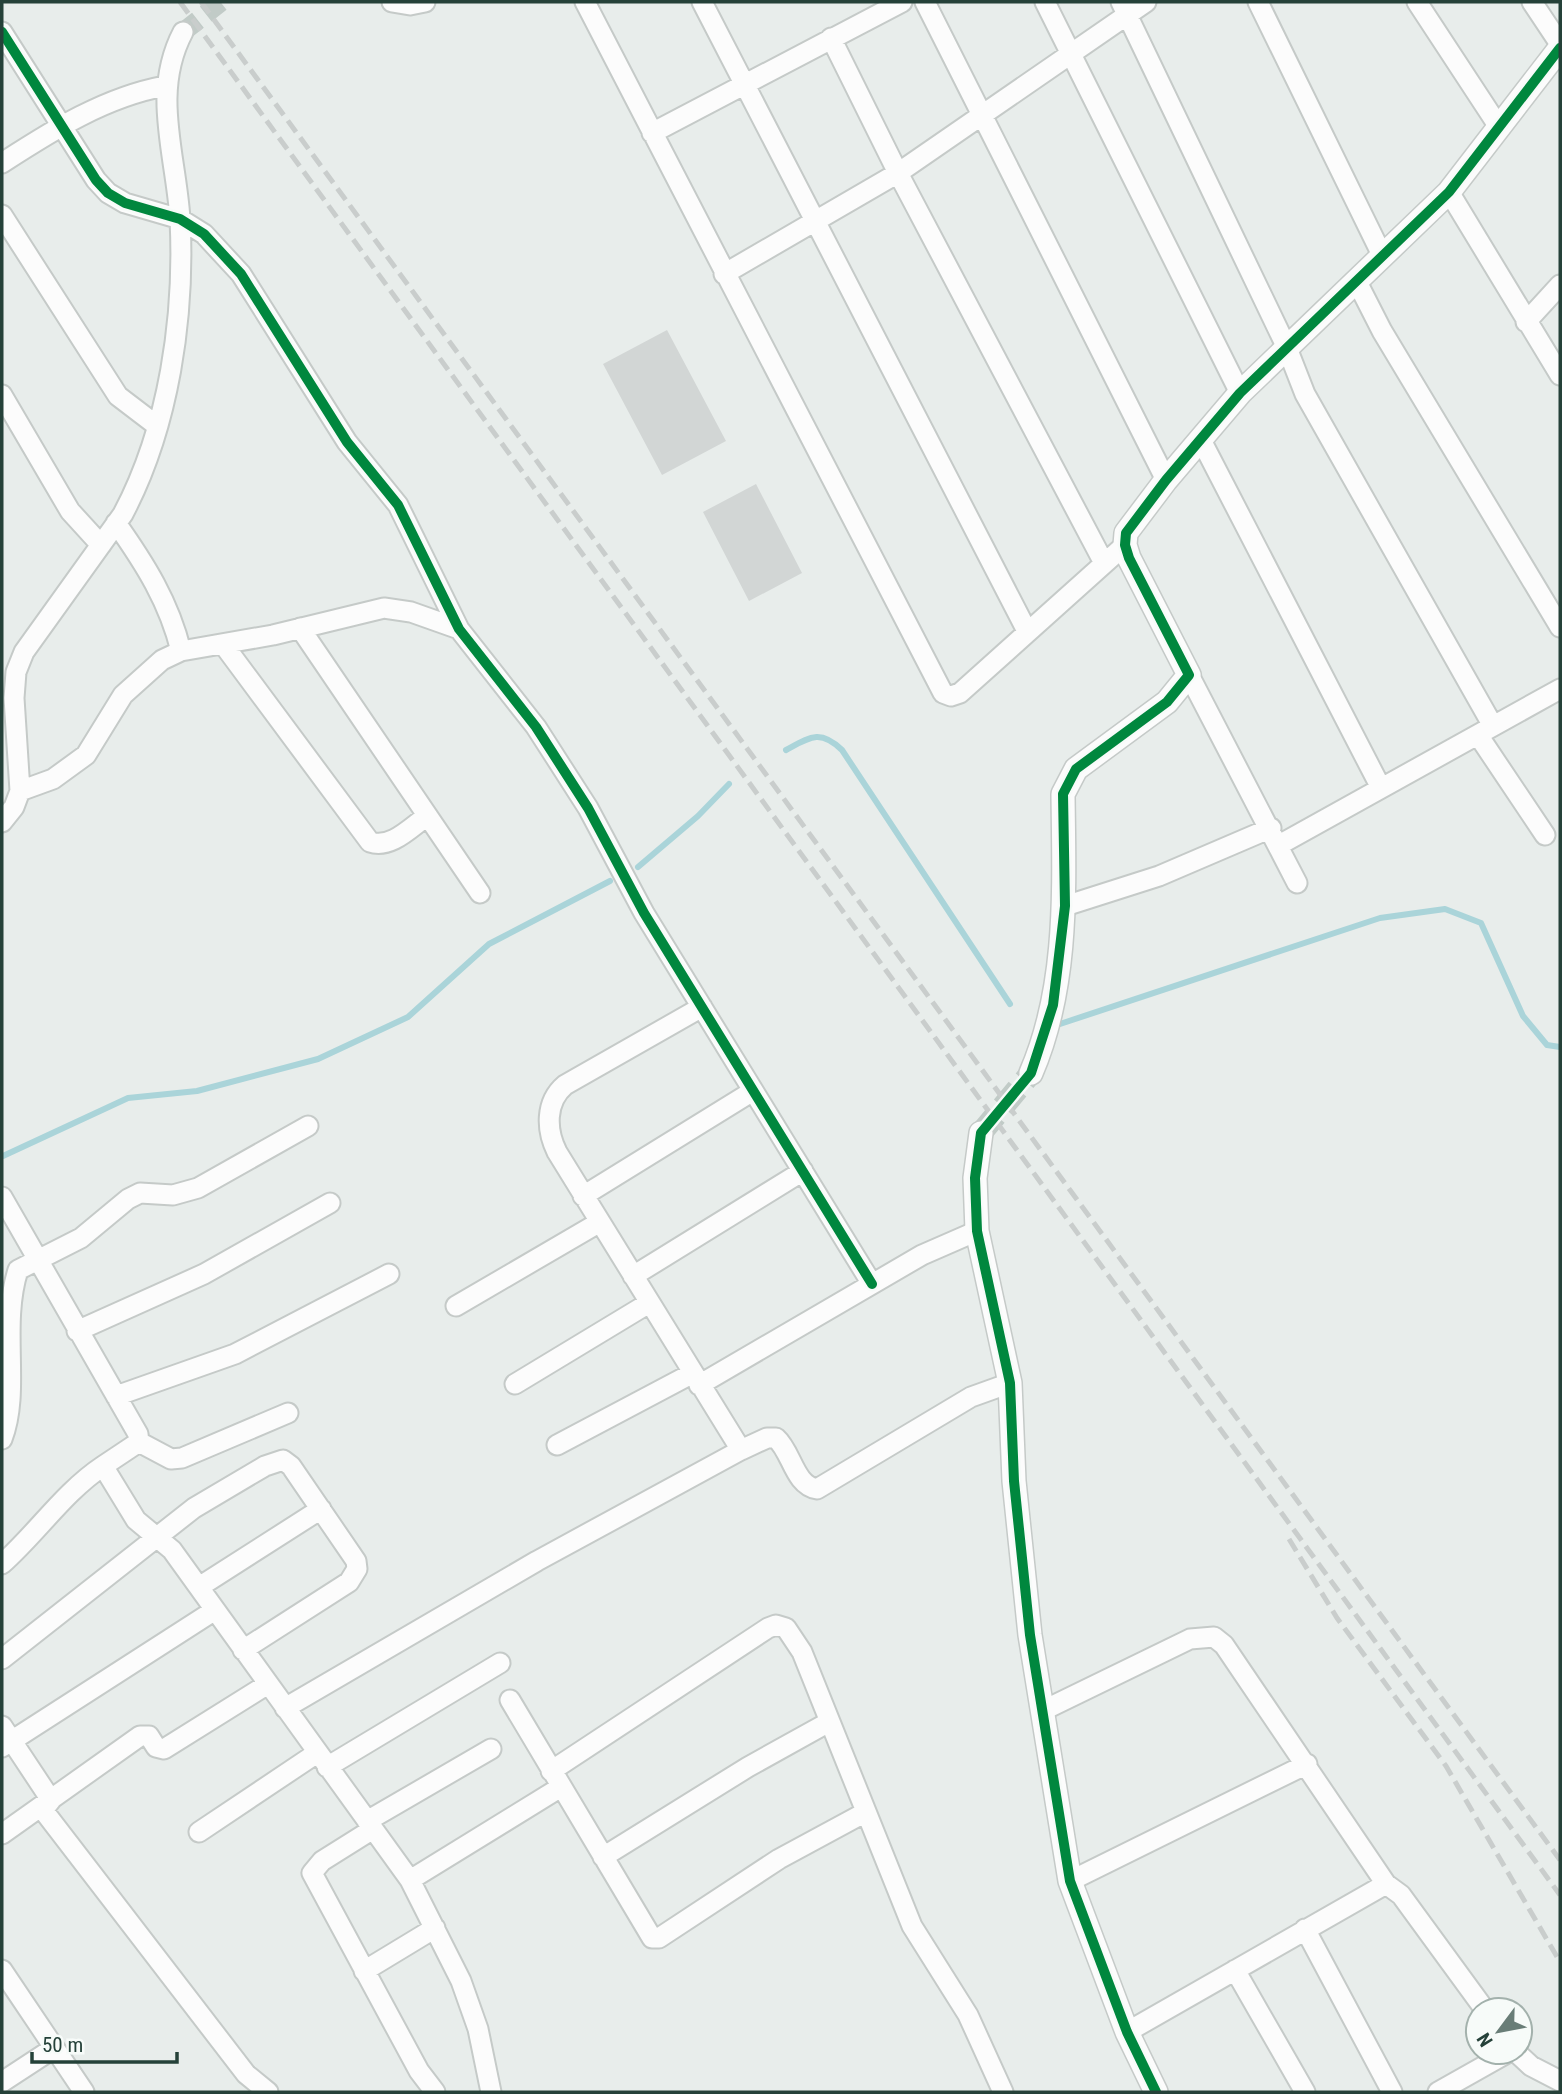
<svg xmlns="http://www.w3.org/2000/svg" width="1562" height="2094" font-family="'Roboto Condensed',sans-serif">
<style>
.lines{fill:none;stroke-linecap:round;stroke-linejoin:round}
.stream{stroke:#aad4d9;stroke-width:6}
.building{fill:#d2d6d5}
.minor-tunnel{stroke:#c1cbc7;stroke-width:19;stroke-dasharray:19 10;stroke-linecap:butt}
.tertiary-tunnel{stroke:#c1cbc7;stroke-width:23;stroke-dasharray:23 11;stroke-linecap:butt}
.minor-casing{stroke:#c5cac8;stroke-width:23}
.tertiary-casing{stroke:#c5cac8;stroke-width:26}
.minor{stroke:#fcfcfc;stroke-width:19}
.tertiary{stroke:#fcfcfc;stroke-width:23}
.rail{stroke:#c9cdcc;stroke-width:5;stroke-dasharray:14 7;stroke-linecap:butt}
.cycleway-casing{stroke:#f7fbf9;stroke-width:15}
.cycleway{stroke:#00873e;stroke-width:10}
</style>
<rect width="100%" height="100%" fill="#e8edeb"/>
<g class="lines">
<!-- stream -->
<path class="stream" d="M786,750C810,737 820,729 842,750L1010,1004
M638,867L698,816L729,784
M1057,1025L1380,918L1445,909L1481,923L1523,1016L1547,1045L1560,1047
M3,1156L128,1098L197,1091L318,1059L408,1017L489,944L610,881"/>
</g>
<!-- building -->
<path class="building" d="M667,330L726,441L662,475L603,364Z
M756,484L802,573L749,601L703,512Z"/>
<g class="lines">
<!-- minor-tunnel -->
<path class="minor-tunnel" d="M183,32L221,2"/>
<!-- tertiary-tunnel -->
<path class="tertiary-tunnel" d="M981,1133L1031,1073"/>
<defs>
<path id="minor" d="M392,2L410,5L425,2
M585,2L943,693L951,696L960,693L1125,545
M702,2L1027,631
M925,2L1166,480
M1045,2L1240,393
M1121,2L1287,348L1305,394L1493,726
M1258,2L1382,255
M1417,2L1499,127
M1532,2L1560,44
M2,32L96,180L108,193L125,203L180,219L204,234L241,274L347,442L398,505L459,629L536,727L588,808L644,913L872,1284
M831,38L898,173L1104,563
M652,133L902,2
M2,163C53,130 105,97 165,86
M1449,192L1560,375
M2,215L118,396L156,425
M724,274L898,173L1146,2
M1356,280L1382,331L1560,627
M1526,322L1560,285
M2,395L70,511L101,545
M1201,440L1381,788
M116,523C145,564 169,602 181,651
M300,628L480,893
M223,644L370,842C391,849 410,828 427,816
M1189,675L1297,883
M1478,735L1545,835
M20,791L53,779L86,755L123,695L162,660L181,651L273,635L384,608L411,612L459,629
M2,822L14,807L20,791L14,698L16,672L24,652L123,514C169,427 185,317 180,219C176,154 151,93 183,32
M1279,845L1560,689
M1065,906L1159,876L1271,828
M702,1007L565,1085C545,1102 546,1130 557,1152L741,1450
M583,1196L753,1091
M2,1197L138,1434L139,1442L103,1466L136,1520L172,1550L410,1880L461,1981L478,2029L491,2092
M633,1276L803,1171
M456,1306L600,1222
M77,1331L204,1274L330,1203
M515,1384L649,1303
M699,1385L922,1255L977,1231
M116,1396L235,1354L389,1274
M2,1439C21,1390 0,1327 18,1270L81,1238L128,1199L140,1193L173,1195L198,1188L308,1126
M139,1442L171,1459L182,1458L288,1413
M557,1445L693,1373
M2,1564C37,1533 64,1492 103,1466
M199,1587L321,1509
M2,1659L194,1508L265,1466L283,1460L291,1466L356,1561L357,1569L349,1582L243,1650
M510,1700L652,1938H659L779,1859L866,1812
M285,1708L537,1561L741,1450L767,1438H776C792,1452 794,1485 817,1489L971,1397L1010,1383
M1042,1711L1190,1639L1214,1637L1224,1645L1386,1884
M2,1726L51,1800L43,1810L246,2074L268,2092
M2,1747L215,1610
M327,1767L500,1663
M551,1771L768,1628L776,1625L786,1628L802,1652L912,1926L968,2015L1003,2092
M367,1821L491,1749
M373,1829L322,1861L312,1873L419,2071L435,2092
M199,1832L317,1753
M2,1834L140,1736H149L156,1747L164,1749L268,1684
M603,1857L748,1767L829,1722
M410,1880L561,1787
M1070,1881L1307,1764
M1305,1929L1392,2092
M2,1970L84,2092
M1235,1970L1305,2092
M364,1971L435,1928
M1127,2032L1386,1884L1401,1895L1485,2010
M1516,2052L1531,2066L1560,2081
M2,2082L54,2048
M1438,2092L1509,2052"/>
<path id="tertiary" d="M1031,1073C1069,985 1064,887 1063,794L1076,769L1167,702L1189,675L1129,558L1125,545L1126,533L1166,480L1240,393L1449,192L1560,48
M981,1133L975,1178L977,1231L1010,1383L1014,1481L1030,1635L1070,1881L1127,2032L1156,2092"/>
</defs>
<!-- minor casing -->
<use href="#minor" class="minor-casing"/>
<!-- tertiary casing -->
<use href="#tertiary" class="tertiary-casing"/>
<!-- minor -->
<use href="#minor" class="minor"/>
<!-- tertiary -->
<use href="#tertiary" class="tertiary"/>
<!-- rail -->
<path class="rail" d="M180,2L1560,1895
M201,2L1560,1860
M1289,1539L1337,1618L1446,1766L1560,1962"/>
<defs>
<path id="cycleway" d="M2,32L96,180L108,193L125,203L180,219L204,234L241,274L347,442L398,505L459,629L536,727L588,808L644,913L872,1284
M1156,2092L1127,2032L1070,1881L1030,1635L1014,1481L1010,1383L977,1231L975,1178L981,1133L1031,1073L1053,1005L1065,906L1063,794L1076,769L1167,702L1189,675L1129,558L1125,545L1126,533L1166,480L1240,393L1449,192L1560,48"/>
</defs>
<!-- cycleway casing -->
<use href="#cycleway" class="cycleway-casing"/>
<!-- cycleway -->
<use href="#cycleway" class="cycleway"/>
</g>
<!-- border -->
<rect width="1562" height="2094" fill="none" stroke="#254139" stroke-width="7"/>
<!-- north arrow -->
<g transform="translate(1499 2031) rotate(238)"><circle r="33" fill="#f7fbf9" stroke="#a3b1ac" stroke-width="2"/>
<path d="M0-5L12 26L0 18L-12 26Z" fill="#697d77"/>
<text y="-10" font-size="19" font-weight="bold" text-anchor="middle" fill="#254139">N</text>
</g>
<!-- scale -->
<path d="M32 2052v10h145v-10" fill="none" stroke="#254139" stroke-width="3.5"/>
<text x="42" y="2052" font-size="21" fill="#254139" stroke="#f7fbf9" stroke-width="5" paint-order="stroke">50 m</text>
</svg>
